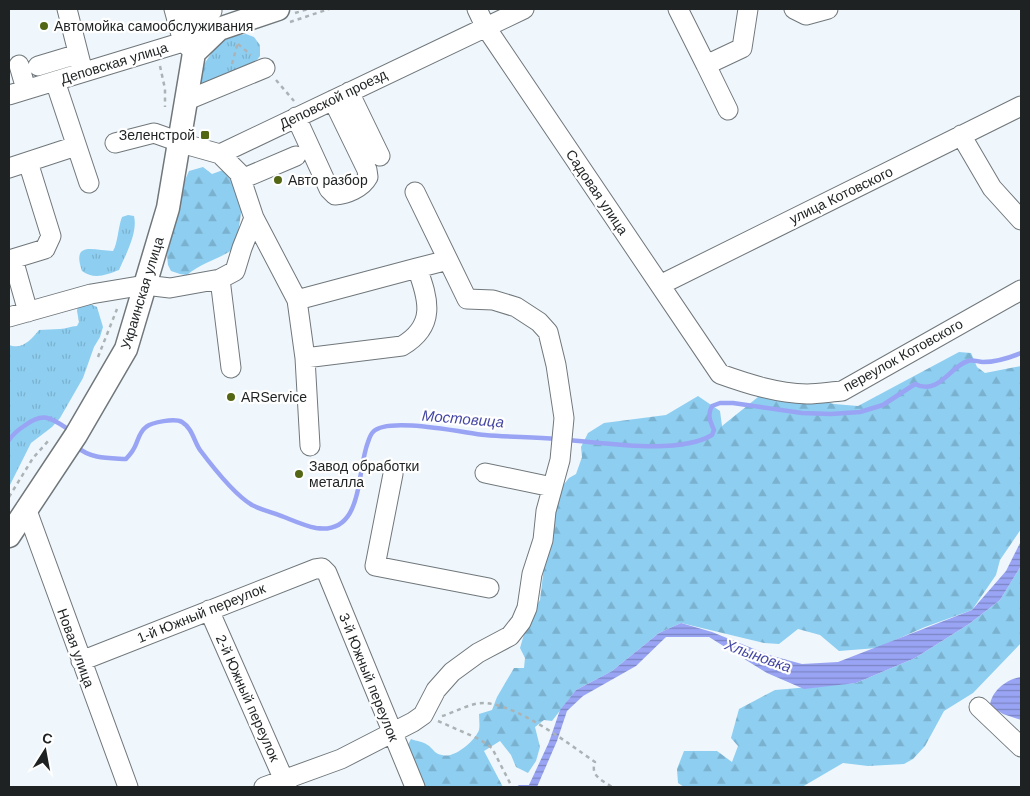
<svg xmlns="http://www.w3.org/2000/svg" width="1030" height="796" font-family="Arial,sans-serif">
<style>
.grass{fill:url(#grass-tufts)}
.forest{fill:url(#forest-firs)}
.water{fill:url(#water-rules)}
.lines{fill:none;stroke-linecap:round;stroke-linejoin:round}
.stream{stroke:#99a4f4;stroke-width:4.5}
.minor-casing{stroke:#70777b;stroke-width:21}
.major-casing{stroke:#70777b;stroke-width:25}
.path{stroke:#acb3b6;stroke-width:2.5;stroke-dasharray:4 4;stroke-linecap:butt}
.minor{stroke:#fff;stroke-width:19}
.major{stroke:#fff;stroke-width:22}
.poi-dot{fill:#526613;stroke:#fff;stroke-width:2}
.labels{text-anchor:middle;stroke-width:4.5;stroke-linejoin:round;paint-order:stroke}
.poi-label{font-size:14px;fill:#1f2223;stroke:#fff;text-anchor:start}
.street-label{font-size:14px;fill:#1f2223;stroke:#fff}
.water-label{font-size:15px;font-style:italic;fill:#4447a3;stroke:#fff}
</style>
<defs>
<pattern id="grass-tufts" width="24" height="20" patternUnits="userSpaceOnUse" patternTransform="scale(1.25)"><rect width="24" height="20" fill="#8ecef1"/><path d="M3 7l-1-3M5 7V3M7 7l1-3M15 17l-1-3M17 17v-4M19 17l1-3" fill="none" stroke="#7ab1ce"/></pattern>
<pattern id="forest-firs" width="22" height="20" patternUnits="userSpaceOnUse" patternTransform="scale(1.25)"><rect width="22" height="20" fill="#8ecef1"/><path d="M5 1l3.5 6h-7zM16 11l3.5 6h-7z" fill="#7ab1ce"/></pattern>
<pattern id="water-rules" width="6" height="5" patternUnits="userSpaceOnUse" patternTransform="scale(1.25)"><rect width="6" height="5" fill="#99a4f4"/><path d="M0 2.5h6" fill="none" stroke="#7c85c5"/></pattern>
</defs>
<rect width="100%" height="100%" fill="#eff7fc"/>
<!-- grass -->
<path class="grass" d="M246,34L254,37L260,45V56L251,68L196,89L201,69L214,49L228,37Z
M128,215L134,216C138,232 126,254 119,270C106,275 94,280 82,271C71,240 95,251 113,251C118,243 118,227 122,217Z
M88,303L97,307L103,327L100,337L94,347L83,378L60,418L52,427L31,443L9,487V345C22,350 31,340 39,330C46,330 53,329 60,329C66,329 71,326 77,326L79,322L77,311L78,305Z"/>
<!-- forest -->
<path class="forest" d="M203,167L212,174L223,170L237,188L242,206L236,247C221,259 202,262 187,275L180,274L171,271L168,265L167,256C173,228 176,197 189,171Z
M959,352L971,353L977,367L985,373L1021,366V529L1000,560L996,575L972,610L925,627L877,648L839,651L820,635L798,629L779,644L764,643L681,623L659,633L612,671L576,690L552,721L544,720L535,727L540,747L536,761L528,773L516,767L511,755L500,741L484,751L503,787H425L406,748L411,739C416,741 425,742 429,746C434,750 435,754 442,755C454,759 475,741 479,730C480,725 479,719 479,714L492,710L497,697L514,668H524L525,658L520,648L529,617L540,600L549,525L560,489L569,478L576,474L582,457L581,447L588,433L604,423L666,415L698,396L720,411L722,426L758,397L809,398L834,404L858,406Z
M1021,566V643L973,693L944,711L925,746L913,759L904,764L868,766L843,763L802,787H684L678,783L677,769L684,751H717L732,762L738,746L731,738L739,709L775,690L856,683L915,658L969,624L1000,600Z"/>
<!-- water -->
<path class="water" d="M1021,541V566L1000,600L969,624L915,658L856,683L804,689L767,673L709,637H666L636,666L583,696L567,711L557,741L537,787H516L519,785H529L549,742L560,710L576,690L612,671L659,633L681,623L712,632L769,655L802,664L838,662L972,610L1006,571Z
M1021,677V720L1003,714L990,706C991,691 1007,679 1021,677Z"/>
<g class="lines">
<!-- stream -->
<path class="stream" d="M9,440C13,434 18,430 24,426C43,412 50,417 68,429L69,432
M567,440C606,443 678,455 712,435L714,430C710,421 707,415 712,406L720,403H733L802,413L831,414L860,412L883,405L915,384C939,396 950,366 968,361C973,359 978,362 983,362C996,362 1009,358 1021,353
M77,447C91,459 108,458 126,459C128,456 131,454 133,450C138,443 138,433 146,427C152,422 175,418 182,422C192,428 194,441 200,450C212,466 235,495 252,505C262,510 274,513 284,517C294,521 305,526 316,528C364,535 356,473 368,442C369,439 371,434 373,432C387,416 464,433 485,435C509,437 533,437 557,439"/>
<defs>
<path id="minor" d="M67,9L83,72
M174,9L183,42L192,50
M191,9L199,36
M477,9L485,26L720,374C748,384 776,393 807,394C818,394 830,392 842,391L1021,290
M678,9L706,65L742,48L748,9
M794,9L806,15L828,9
M193,17L212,11
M19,65L26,89
M706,65L728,110
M38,66L78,54
M55,81L89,183
M349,92L380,156
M9,95L183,42L216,30
M185,101L265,68
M296,117L329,189L335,195C347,194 362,188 368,177L367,170L333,100
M961,135L992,188L1021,220
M115,143L154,133L188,145L220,154L524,9
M220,154L239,173L254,218L297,300L417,268
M9,168L76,146
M242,179L296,156
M13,259L28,312
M9,260L45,249L51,236L28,162
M220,279L231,368
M660,285L1021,106
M297,300L305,358L402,346C436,326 429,300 417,268L448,260
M9,317L91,294L145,285L170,288L220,279L235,271L242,248L254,218
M305,358L310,446
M485,473L552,487
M393,474L375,566L489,588
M26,508L128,787
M209,610L287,787
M81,661L315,569L322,568L327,573L415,787
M979,707L1021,747
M264,787L341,759L413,722L423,715L436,690L452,672L478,653L510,636L521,622L527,608L532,574L543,540L546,511L560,460L564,418L556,365L548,332L539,322L516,307L493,300L467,299L415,192"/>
<path id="major" d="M9,536L76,435L126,349L168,208L194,53L219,29L278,9"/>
</defs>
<!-- minor casing -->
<use href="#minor" class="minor-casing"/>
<!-- major casing -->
<use href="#major" class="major-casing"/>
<!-- path -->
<path class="path" d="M295,13L308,9
M290,22L329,9
M238,44L251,55
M232,64L238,42
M160,66L165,89V107
M276,80L294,101
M98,357L117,309
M9,497L33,458L50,439
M442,716C456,712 471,702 486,703C521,707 566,742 595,762C590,776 602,780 612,787
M438,721L479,739L492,748L511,785"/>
<!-- minor -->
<use href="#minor" class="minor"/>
<!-- major -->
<use href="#major" class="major"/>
</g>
<!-- markers -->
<g class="poi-dot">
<circle cx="44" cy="26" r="5"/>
<rect x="200" y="130" width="10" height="10" rx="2.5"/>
<circle cx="278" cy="180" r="5"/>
<circle cx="231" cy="397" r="5"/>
<circle cx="299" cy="474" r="5"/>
</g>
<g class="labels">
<!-- poi labels -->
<g class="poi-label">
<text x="54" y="31">Автомойка самообслуживания</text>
<text x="195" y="140" text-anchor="end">Зеленстрой</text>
<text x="288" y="185">Авто разбор</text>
<text x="241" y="402">ARService</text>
<text x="309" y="471">Завод обработки<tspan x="309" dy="16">металла</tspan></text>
</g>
<!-- street labels -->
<g class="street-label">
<text transform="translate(114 63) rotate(-17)" y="5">Деповская улица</text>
<text transform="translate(333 99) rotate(-26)" y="5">Деповской проезд</text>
<text transform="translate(597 192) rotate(56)" y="5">Садовая улица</text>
<text transform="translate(841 195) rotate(-26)" y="5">улица Котовского</text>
<text transform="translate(142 293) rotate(-73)" y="5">Украинская улица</text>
<text transform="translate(903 355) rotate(-29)" y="5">переулок Котовского</text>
<text transform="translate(201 613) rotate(-22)" y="5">1-й Южный переулок</text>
<text transform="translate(76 648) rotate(70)" y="5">Новая улица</text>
<text transform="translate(369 677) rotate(68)" y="5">3-й Южный переулок</text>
<text transform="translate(248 698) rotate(66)" y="5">2-й Южный переулок</text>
</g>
<!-- water labels -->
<g class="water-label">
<text transform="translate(463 419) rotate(5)" y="5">Мостовица</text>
<text transform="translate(758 656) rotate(20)" y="5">Хлыновка</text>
</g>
</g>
<!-- border -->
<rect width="1030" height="796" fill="none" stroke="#1f2223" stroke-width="20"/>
<!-- north arrow -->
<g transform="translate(45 751) rotate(11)" stroke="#ffffff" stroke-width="4" paint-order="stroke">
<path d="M0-4L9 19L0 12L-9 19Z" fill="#1f2223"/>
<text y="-8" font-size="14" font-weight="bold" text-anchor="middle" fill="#1f2223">С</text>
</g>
</svg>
